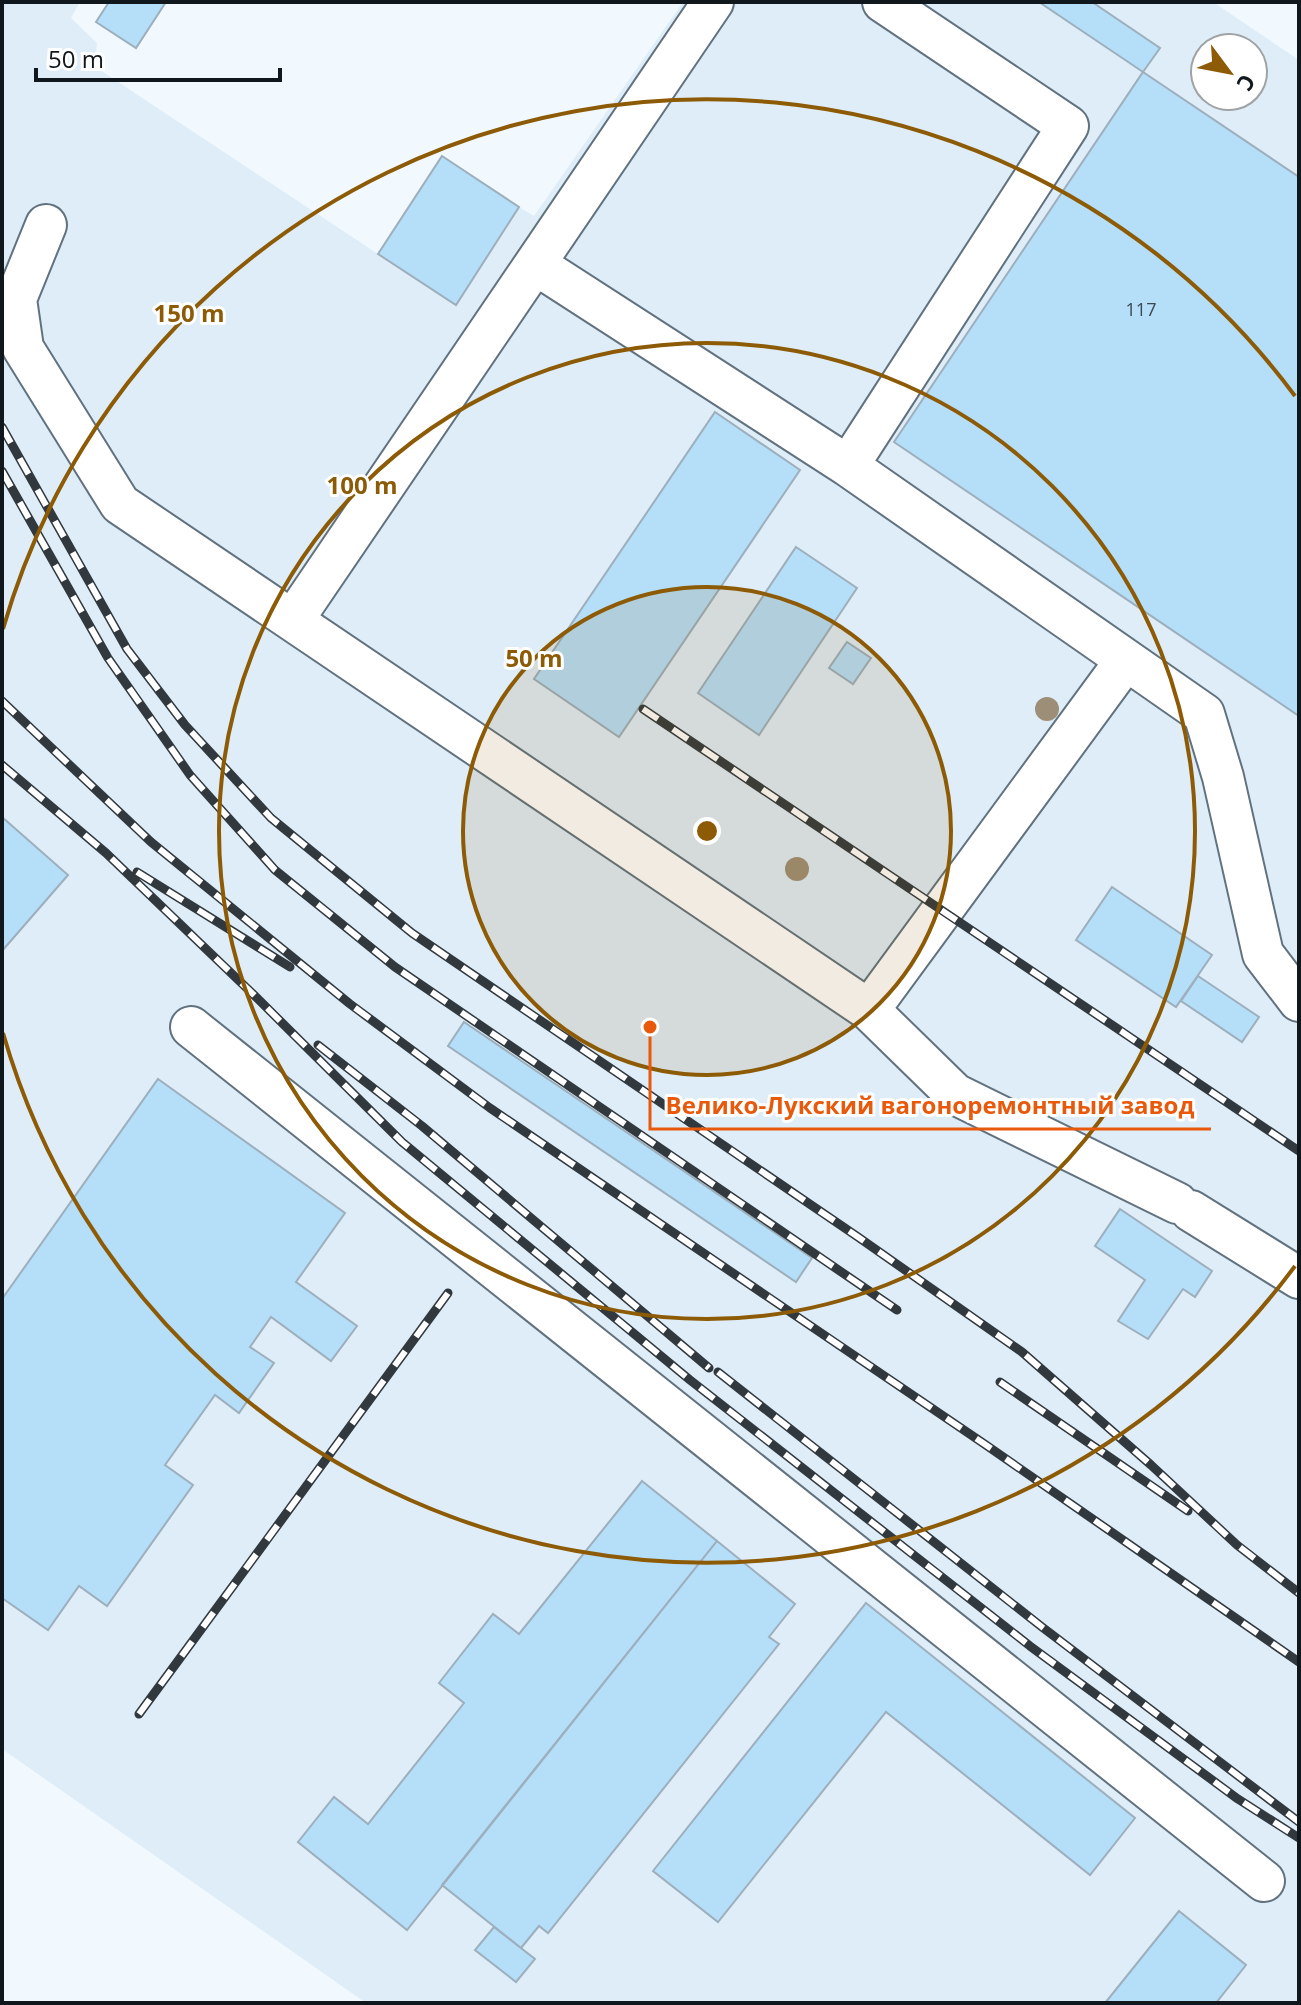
<svg xmlns="http://www.w3.org/2000/svg" width="1301" height="2005" font-family="'Open Sans',sans-serif">
<style>
.built{fill:#deedf8;fill-rule:evenodd}
.building{fill:#b5def9;stroke:#9dafbc;stroke-width:2}
.lines{fill:none;stroke-linecap:round;stroke-linejoin:round}
.minor-casing{stroke:#61727e;stroke-width:44}
.minor{stroke:#fff;stroke-width:40}
.rail-casing{stroke:#32393e;stroke-width:9}
.rail{stroke:#fff;stroke-width:6;stroke-dasharray:18;stroke-linecap:butt}
.tree{fill:#9d8f77}
.ring{fill:none;stroke:#8d5b06;stroke-width:4}
.labels{text-anchor:middle;stroke-width:6;stroke-linejoin:round;paint-order:stroke}
.number-label{font-size:18px;fill:#3a4a54}
.centre{fill:#8d5b06;stroke:#fff;stroke-width:4}
.ring-label{font-size:24px;text-anchor:middle;font-weight:bold;fill:#8d5b06;stroke:#fff;stroke-width:6;stroke-linejoin:round;paint-order:stroke}
.leader{fill:none;stroke:#e8590c;stroke-width:3}
.callout-dot{fill:#e8590c;stroke:#fff;stroke-width:3}
.callout-label{font-size:24px;text-anchor:middle;font-weight:bold;fill:#e8590c;stroke:#fff;stroke-width:6;stroke-linejoin:round;paint-order:stroke}
</style>
<rect width="100%" height="100%" fill="#f1f9fe"/>
<!-- built -->
<path class="built" d="M2,2H80L71,18L97,43L94,66L455,305L519,207L534,216L683,2H1213L1299,60V2003H366L2,1749ZM1205,48H1253V96H1205Z"/>
<!-- building -->
<path class="building" d="M109,2H166L136,48L96,22Z
M1039,2H1092L1160,48L1143,72Z
M1143,72L1299,177V716L894,442Z
M442,156L519,207L456,305L378,254Z
M715,412L800,470L619,737L534,679Z
M796,547L857,588L759,735L698,693Z
M847,642L871,658L853,684L829,668Z
M2,817L68,875L2,951Z
M1112,887L1212,955L1176,1007L1076,940Z
M1198,976L1259,1017L1242,1042L1181,1001Z
M464,1022L812,1258L796,1282L448,1046Z
M158,1079L345,1213L296,1282L357,1326L331,1361L271,1317L250,1347L274,1363L239,1413L215,1395L165,1465L193,1485L107,1606L79,1586L48,1630L2,1598V1299Z
M1120,1209L1212,1271L1195,1297L1183,1289L1148,1339L1118,1321L1145,1280L1095,1246Z
M642,1481L717,1541L407,1930L298,1842L334,1797L368,1824L464,1703L439,1683L493,1614L519,1634Z
M717,1541L795,1604L769,1637L779,1644L548,1933L539,1926L521,1948L442,1885Z
M866,1603L1135,1818L1090,1875L886,1712L718,1922L653,1871Z
M1179,1911L1246,1965L1216,2003H1105Z
M494,1927L535,1959L516,1982L475,1950Z"/>
<g class="lines">
<defs>
<path id="minor" d="M46,225L16,299L23,348L120,504L869,1010L955,1094L1177,1203
M535,264L848,466L1204,714L1223,777L1263,954L1299,1001
M848,466L1068,126L883,2
M293,620L713,2
M869,1010L1126,660
M191,1027L1264,1881
M1191,1211L1299,1278"/>
</defs>
<!-- minor casing -->
<use href="#minor" class="minor-casing"/>
<!-- minor -->
<use href="#minor" class="minor"/>
<defs>
<path id="rail" d="M2,427L127,649L185,725L271,818L412,933L858,1237L1022,1352L1151,1465L1237,1545L1299,1593
M2,471L108,658L190,775L275,870L395,967L897,1310
M2,701L151,842L350,1004L490,1108L983,1443L1299,1662
M643,709L1299,1151
M2,765L106,853L254,995L402,1142L690,1380L1030,1646L1238,1799L1299,1838
M137,872L290,967
M318,1045L422,1126L709,1368
M718,1372L1042,1627L1299,1822
M1000,1382L1188,1511
M139,1714L448,1293"/>
</defs>
<!-- rail casing -->
<use href="#rail" class="rail-casing"/>
<!-- rail -->
<use href="#rail" class="rail"/>
</g>
<!-- trees -->
<g class="tree">
<circle cx="1047" cy="709" r="12"/>
<circle cx="797" cy="869" r="12"/>
</g>
<!-- distance rings -->
<circle cx="707" cy="831" r="244" fill="#8d5b06" fill-opacity=".12"/>
<g class="ring">
<circle cx="707" cy="831" r="244"/>
<circle cx="707" cy="831" r="488"/>
<path d="M1295 1266A732 732 0 0 1 3 1033M3 629A732 732 0 0 1 1295 396"/>
</g>
<g class="labels">
<!-- number labels -->
<g class="number-label">
<text x="1141" y="316">117</text>
</g>
</g>
<circle cx="707" cy="831" r="12" class="centre"/>
<g class="ring-label">
<text x="189" y="322">150 m</text>
<text x="362" y="494">100 m</text>
<text x="534" y="667">50 m</text>
</g>
<!-- callouts -->
<path class="leader" d="M650 1027L650 1129H1211"/>
<circle class="callout-dot" cx="650" cy="1027" r="8"/>
<g class="callout-label">
<text x="930" y="1114">Велико-Лукский вагоноремонтный завод</text>
</g>
<!-- border -->
<rect width="1301" height="2005" fill="none" stroke="#11181d" stroke-width="8"/>
<!-- north arrow -->
<g transform="translate(1229 72) rotate(122)"><circle r="38" fill="#ffffff" stroke="#a0a3a5" stroke-width="2"/>
<path d="M0-6L14 30L0 20L-14 30Z" fill="#8d5b06"/>
<text y="-12" font-size="22" font-weight="bold" text-anchor="middle" fill="#11181d">С</text>
</g>
<!-- scale -->
<path d="M36 68v12h244v-12" fill="none" stroke="#11181d" stroke-width="4"/>
<text x="48" y="68" font-size="24" fill="#11181d" stroke="#ffffff" stroke-width="6" paint-order="stroke">50 m</text>
</svg>
